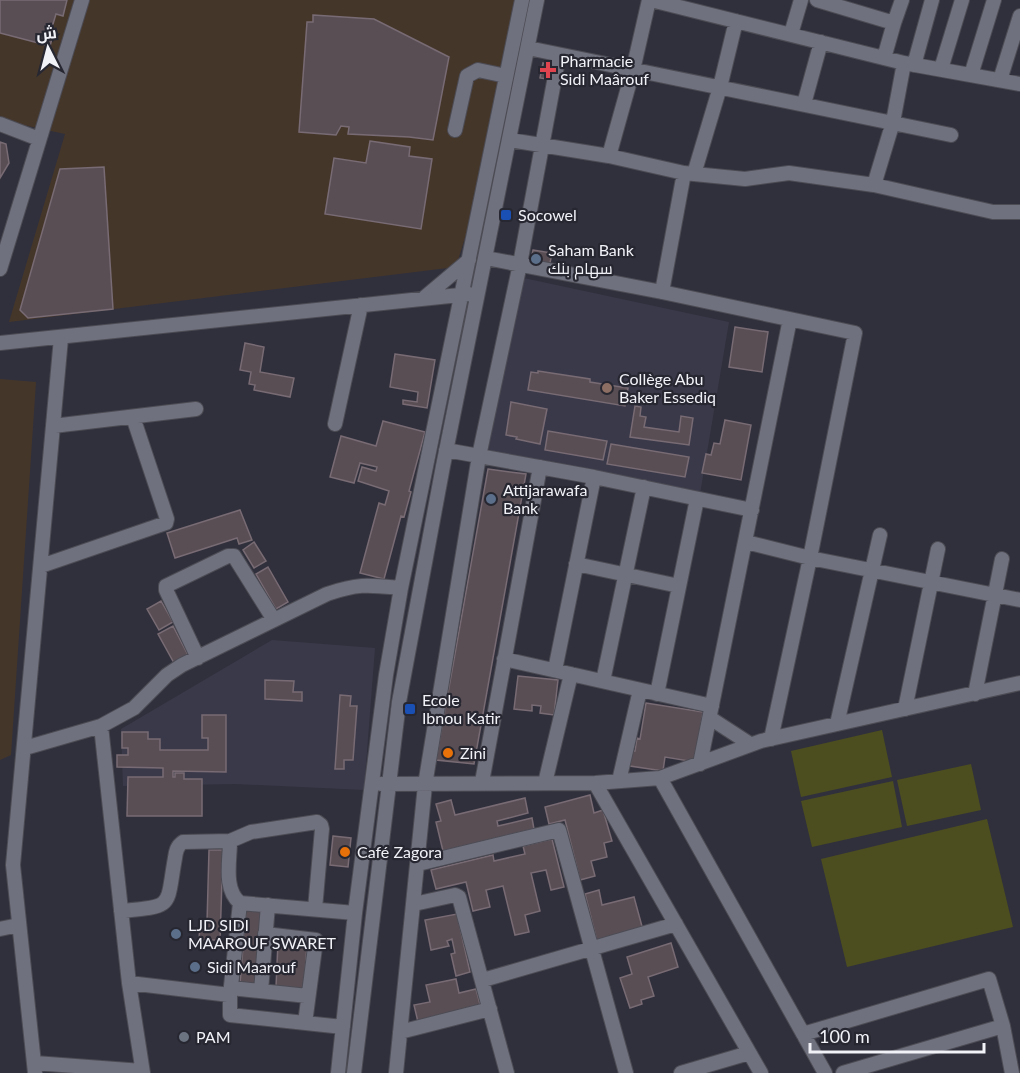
<svg xmlns="http://www.w3.org/2000/svg" width="1020" height="1073" font-family="Lato,Cairo,sans-serif">
<style>
.built{fill:#39394a}
.industrial{fill:#45362a}
.green{fill:#4c4e1f}
.building{fill:#5a4e55;stroke:#786b73;stroke-width:1.5}
.lines{fill:none;stroke-linecap:round;stroke-linejoin:round}
.minor-casing{stroke:#4c4c55;stroke-width:16}
.minor{stroke:#70717e;stroke-width:14}
.health-dot{fill:#e0444e;stroke:#262731;stroke-width:2}
.transit-dot{fill:#1a4fb4;stroke:#262731;stroke-width:2}
.service-dot{fill:#5c6f8a;stroke:#262731;stroke-width:2}
.education-dot{fill:#8d6e63;stroke:#262731;stroke-width:2}
.food-dot{fill:#e8710a;stroke:#262731;stroke-width:2}
.worship-dot{fill:#6b7280;stroke:#262731;stroke-width:2}
.labels{text-anchor:middle;stroke-width:4.5;stroke-linejoin:round;paint-order:stroke}
.poi-label{font-size:16px;fill:#f1f1f8;stroke:#262731;text-anchor:start}
</style>
<rect width="100%" height="100%" fill="#30303c"/>
<!-- built -->
<path class="built" d="M519,277L729,322L700,494L484,453Z
M272,640L375,648L364,790L236,784L123,786L121,729Z"/>
<!-- industrial -->
<path class="industrial" d="M0,0H538L456,267L9,322L65,134L0,120Z
M0,379L36,382L11,755L0,760Z"/>
<!-- green -->
<path class="green" d="M882,730L892,777L801,797L791,751Z
M971,764L981,810L907,826L897,780Z
M893,781L902,827L812,847L801,801Z
M987,819L1013,927L847,967L821,859Z"/>
<!-- building -->
<path class="building" d="M0,0H67L63,16L56,14L50,34L53,35L50,46L0,33Z
M313,15L374,19L449,57L433,140L409,137L348,134L349,127L341,126L336,135L299,132L307,22H313Z
M543,63L556,66L553,80L540,78Z
M370,141L410,147L409,156L432,159L421,229L325,214L334,158L366,163Z
M0,142L6,144L9,163L0,178Z
M104,167L113,309L28,318L20,310L60,169Z
M533,250L552,253L549,268L530,264Z
M735,327L768,332L762,372L729,367Z
M245,343L264,347L260,372L294,378L290,397L254,390L255,385L249,384L251,372L240,370Z
M395,354L435,360L427,408L403,404V400L417,402L418,392L390,387Z
M538,371L590,379V382L628,388L625,406L528,390L531,372L538,373Z
M511,402L547,409L540,444L516,439L517,437L506,435Z
M635,406L641,407L640,416L646,417L644,427L679,432L681,416L693,418L689,445L630,437Z
M725,420L751,425L741,480L702,473L706,454L711,455L714,443L720,444Z
M383,421L425,432L409,491L411,492L404,517L401,516L384,579L360,573L379,503L385,505L389,491L358,481L362,467L376,471L377,467L360,463L354,483L330,477L341,436L376,446Z
M548,431L607,441L603,460L545,450Z
M611,444L689,457L685,477L607,464Z
M488,469L526,474L474,764L436,760Z
M240,510L252,540L239,544L237,538L175,558L167,533Z
M254,542L266,561L254,568L243,550Z
M268,567L288,602L276,609L256,574Z
M161,601L173,622L159,630L147,609Z
M173,626L188,655L174,663L158,634Z
M518,676L558,680L554,715L540,713L541,706L532,705V711L514,709Z
M265,680L294,681L293,692H302V701L265,699Z
M340,695L351,696L350,706H357L353,760H344V769H335Z
M646,703L703,712L695,762L665,757L663,771L630,766L632,751H635L637,738L640,739Z
M202,715H226V772L173,771V777H175V773H184V779H202V816H127L128,777H163V768L117,767V755H128V748H122V732H148V739H160V750H208V738H202Z
M590,795L594,813L603,810L612,841L604,843L607,857L591,861L595,876L580,880L565,820L549,824L545,807Z
M525,798L528,813L497,821L498,826L532,818L534,829L443,851L436,822L441,821L436,804L451,800L455,815Z
M333,836L351,838L348,867L330,865Z
M552,839L564,887L551,890L546,870L531,873L540,911L525,915L529,932L515,935L503,886L486,890L490,907L473,911L466,882L436,889L431,870L493,855L494,861L525,854L523,846Z
M209,850H223L220,940H199L200,922L207,923Z
M599,890L602,905L634,897L643,930L597,941L585,894Z
M246,910L261,911L256,985L240,984Z
M457,914L470,972L456,976L451,954L455,953L452,939L447,941L449,946L431,950L425,920Z
M278,942L307,944L304,989L276,987Z
M671,943L678,967L648,977L654,996L641,1000L642,1004L630,1008L620,978L632,974L627,957Z
M456,979L459,993L476,989L481,1008L418,1022L414,1005L430,1002L426,985Z"/>
<g class="lines">
<defs>
<path id="minor" d="M651,0L904,63L1020,84
M817,0L894,23L902,0
M791,34L801,0
M528,48L951,135
M884,58L894,23
M914,65L932,0
M941,69L962,0
M971,75L994,0
M1000,80L1020,16
M804,104L821,42
M0,124L39,139
M455,130L467,76L478,70L506,76
M510,140L609,156L684,173L745,179L789,173L874,185L993,212H1020
M609,156L633,70L649,0
M694,174L720,87L736,21
M874,185L893,122L904,63
M486,258L662,292L855,333L810,558L771,739
M0,269L82,0
M662,292L684,173
M425,297L469,260
M0,343L469,294
M335,424L361,305
M53,426L196,409
M446,450L594,477L752,510
M746,542L810,558L1020,600
M576,564L679,586
M41,566L166,523L167,519L133,417
M198,658L166,590V586L228,556H234L274,620
M504,659L712,706
M555,670L594,477
M603,681L644,487
M657,694L697,499
M975,694L1002,559
M905,709L938,549
M710,718L750,744
M837,724L880,535
M101,726L129,983L143,1073
M25,748L101,726L134,708L167,675L182,665L327,594C359,583 369,585 401,588
M700,764L790,319
M660,778L825,1073
M619,781L640,690
M482,782L540,467
M545,783L571,674
M595,783L761,1073
M381,784L595,783L660,778L761,741L1020,683
M230,841C230,861 223,889 240,903L355,913
M418,864L559,830L626,1073
M240,903L230,995V1015L343,1027
M414,904L455,895L459,897L507,1073
M121,911C175,906 166,908 175,858C176,851 177,846 183,842L230,841L251,832L317,822L321,825L322,829L315,909
M0,929L19,925
M265,934L316,940L305,1023
M483,980L676,924
M129,983L230,995
M231,988L308,996
M261,991L268,905
M400,1032L490,1009
M803,1034L989,979L1003,1026L1012,1073
M35,1063L142,1071
M35,1073L13,865L61,338
M338,1073L355,913L386,675L401,588L522,0
M354,1073L399,702L443,466L537,0
M396,1073L425,785L479,456L520,264L559,55
M681,1073L749,1053
M843,1073L1003,1026"/>
</defs>
<!-- minor casing -->
<use href="#minor" class="minor-casing"/>
<!-- minor -->
<use href="#minor" class="minor"/>
</g>
<!-- markers -->
<path class="health-dot" d="M545 61h6v6h6v6h-6v6h-6v-6h-6v-6h6z"/>
<g class="transit-dot">
<rect x="500" y="209" width="12" height="12" rx="3"/>
<rect x="404" y="703" width="12" height="12" rx="3"/>
</g>
<g class="service-dot">
<circle cx="536" cy="259" r="6"/>
<circle cx="491" cy="499" r="6"/>
<circle cx="176" cy="934" r="6"/>
<circle cx="195" cy="967" r="6"/>
</g>
<circle class="education-dot" cx="607" cy="388" r="6"/>
<g class="food-dot">
<circle cx="448" cy="753" r="6"/>
<circle cx="345" cy="852" r="6"/>
</g>
<circle class="worship-dot" cx="184" cy="1037" r="6"/>
<g class="labels">
<!-- poi labels -->
<g class="poi-label">
<text x="560" y="67">Pharmacie<tspan x="560" dy="18">Sidi Maârouf</tspan></text>
<text x="518" y="221">Socowel</text>
<text x="548" y="256">Saham Bank<tspan x="548" dy="18">سهام بنك</tspan></text>
<text x="619" y="385">Collège Abu<tspan x="619" dy="18">Baker Essediq</tspan></text>
<text x="503" y="496">Attijarawafa<tspan x="503" dy="18">Bank</tspan></text>
<text x="422" y="706">Ecole<tspan x="422" dy="18">Ibnou Katir</tspan></text>
<text x="460" y="759">Zini</text>
<text x="357" y="858">Café Zagora</text>
<text x="188" y="931">LJD SIDI<tspan x="188" dy="18">MAAROUF SWARET</tspan></text>
<text x="207" y="973">Sidi Maarouf</text>
<text x="196" y="1043">PAM</text>
</g>
</g>
<!-- north arrow -->
<g transform="translate(48 48) rotate(354)" stroke="#262731" stroke-width="4.5" paint-order="stroke">
<path d="M0-4.5L10 22L0 15L-10 22Z" fill="#f1f1f8"/>
<text y="-9" font-size="16" font-weight="bold" text-anchor="middle" fill="#f1f1f8">ش</text>
</g>
<!-- scale -->
<path d="M810 1043v9h174v-9" fill="none" stroke="#f1f1f8" stroke-width="3"/>
<text x="819" y="1043" font-size="18" fill="#f1f1f8" stroke="#262731" stroke-width="4.5" paint-order="stroke">100 m</text>
</svg>
